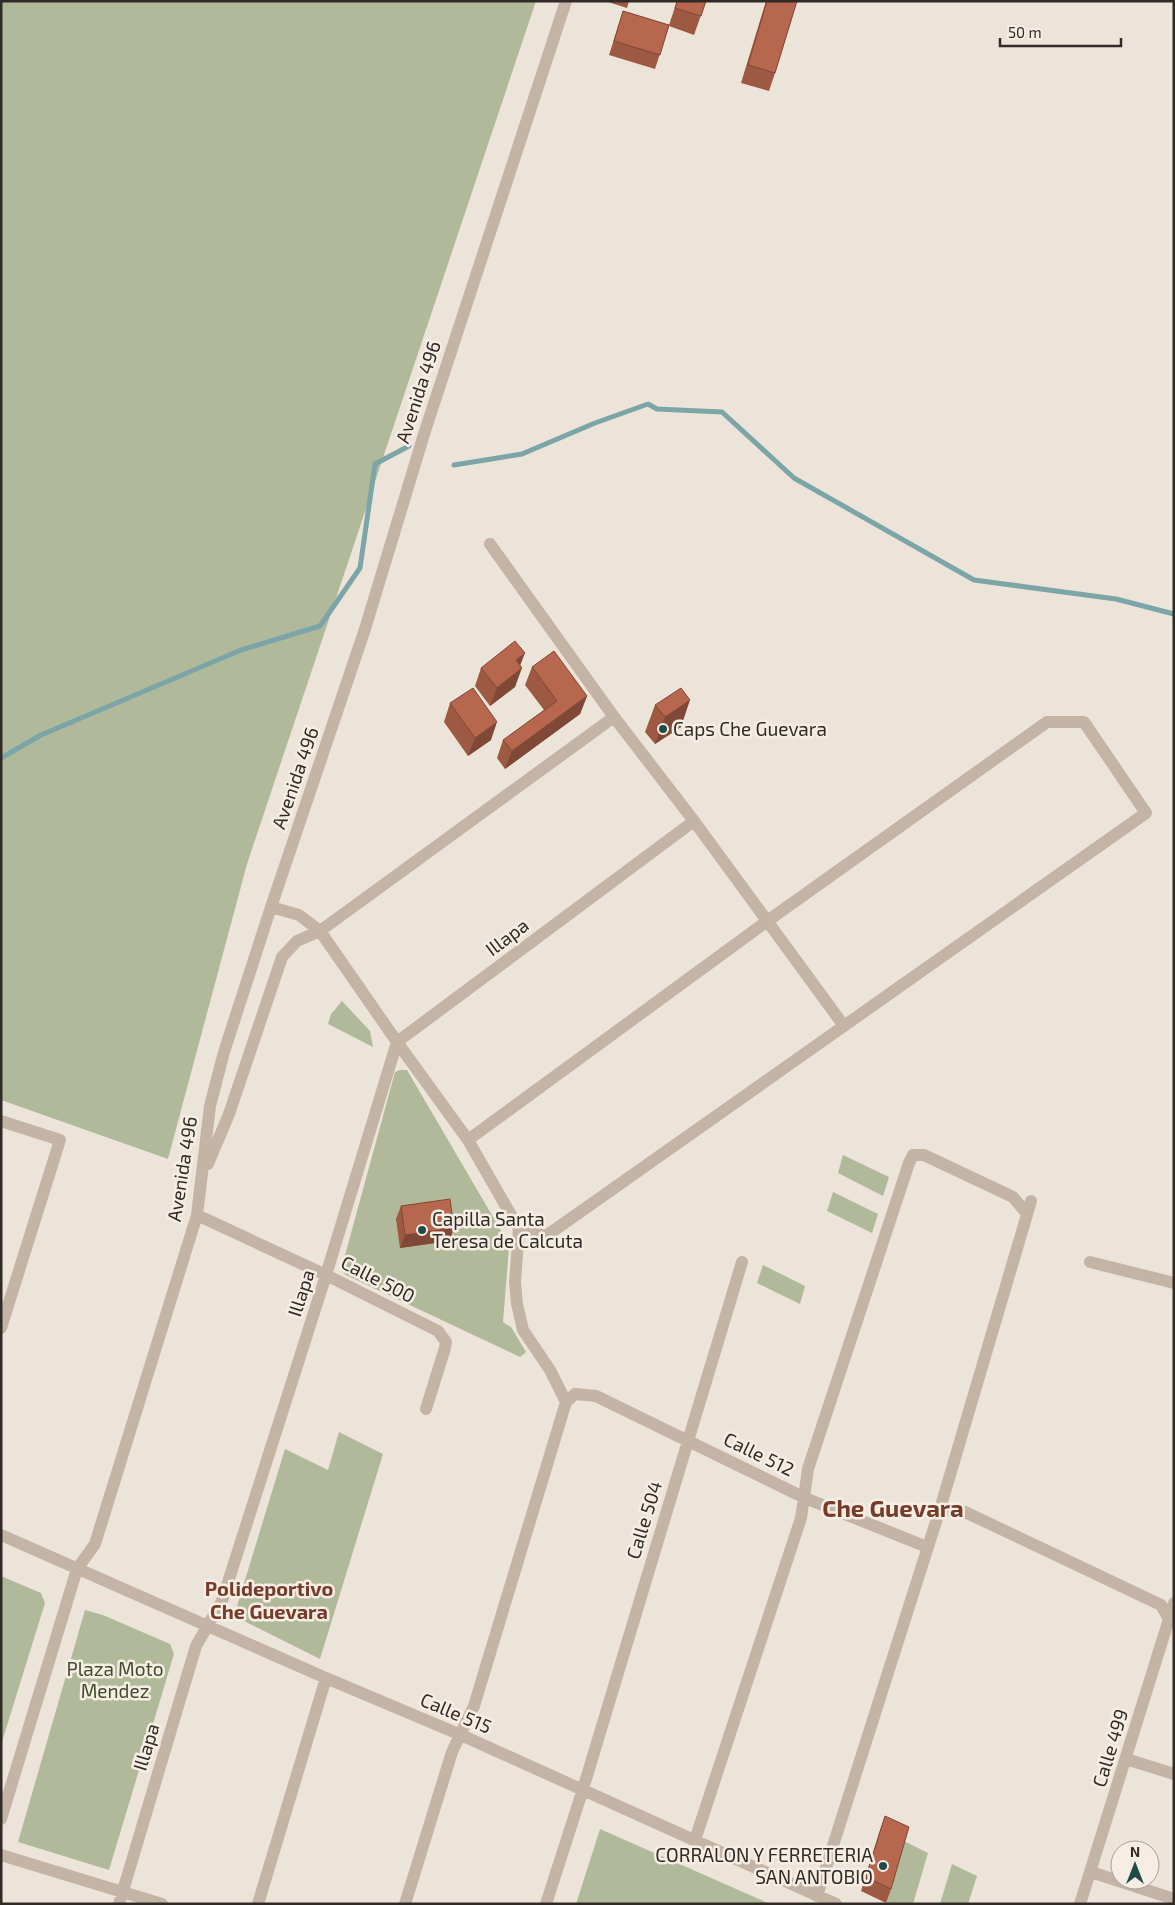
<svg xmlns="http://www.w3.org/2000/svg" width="1175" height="1905" font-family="'Exo 2',sans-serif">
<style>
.green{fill:#b0ba9b}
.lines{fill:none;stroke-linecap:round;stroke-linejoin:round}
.stream{stroke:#7ba5a7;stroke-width:5}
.minor{stroke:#c4b4a6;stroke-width:12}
.wall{fill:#9d5942}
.shaded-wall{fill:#804836}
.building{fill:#b7674d;stroke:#804836}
.poi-dot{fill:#214a4d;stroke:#f6eee4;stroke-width:2}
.labels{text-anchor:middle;stroke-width:5;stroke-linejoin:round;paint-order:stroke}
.street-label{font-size:19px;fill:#312a26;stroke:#f6eee4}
.poi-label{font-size:19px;fill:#312a26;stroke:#f6eee4;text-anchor:start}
.park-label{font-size:19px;fill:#414c2d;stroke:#f6eee4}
.neighbourhood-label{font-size:20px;font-weight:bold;fill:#773b29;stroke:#f6eee4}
.district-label{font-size:24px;font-weight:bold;fill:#773b29;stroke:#f6eee4}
</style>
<rect width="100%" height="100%" fill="#ede4d9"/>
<!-- green -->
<path class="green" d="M1,1H536L247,864L168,1159L1,1100Z
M342,1001L370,1031L373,1047L328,1024L331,1014Z
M400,1070H407L503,1234L509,1248L503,1322L511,1327L526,1352L520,1357L346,1275L341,1270L395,1072Z
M843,1155L889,1177L883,1196L838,1173Z
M833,1192L878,1214L872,1233L827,1211Z
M763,1265L805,1286L800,1304L757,1283Z
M339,1432L383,1454L320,1659L234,1616L285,1449L328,1470Z
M1,1576L41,1593L45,1603L1,1745Z
M85,1610L103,1615L170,1644L174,1654L109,1870L18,1842Z
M600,1829L770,1904H576Z
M904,1841L928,1853L913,1904H888L886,1903Z
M952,1864L977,1876L968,1904H940Z"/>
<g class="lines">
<!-- stream -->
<path class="stream" d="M454,465L522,454L595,423L648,404L657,409L722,412L794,478L974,580L1116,599L1174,614
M1,758L41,735L241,650L320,626L360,568L375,464L409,446"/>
<!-- minor -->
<path class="minor" d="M490,544L614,717L694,821L844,1026
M271,907L299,915L320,931L397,1042L468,1140L519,1229L546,1236L1146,813L1084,722H1047L766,922L468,1140
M1,1121L60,1140L1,1328
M208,1164L229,1114L282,957L297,941L320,931L614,717
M197,1215L326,1275L438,1331L446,1342L445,1348L426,1409
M519,1229L515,1282L517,1304L523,1330L550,1370L566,1402
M1090,1262L1174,1283
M940,1509L965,1512L1161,1605L1169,1619L1174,1621
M1,1535L326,1678L461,1735L836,1904
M1126,1759L1174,1774
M1,1819L77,1569L95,1544L197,1215L210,1106L224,1052L271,907L365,629L425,431L566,1
M695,1840L801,1518L808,1469L909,1163L913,1155H924L1013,1197L1027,1214
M1,1855L162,1904
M1091,1872L1174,1899
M817,1896L940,1509L1031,1201
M119,1904L196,1646L222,1601L326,1275L397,1042L694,821
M258,1904L326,1678
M405,1904L452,1752L474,1706L566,1402L575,1394L596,1396L805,1498L927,1547
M546,1904L583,1789L742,1262
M1080,1904L1174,1603"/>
</g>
<!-- wall -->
<path class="wall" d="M605,1H629L627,8Z
M677,1H706L694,35L669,26L655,69L609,55L623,11L669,25Z
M766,1H797L775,73L769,91L741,83Z
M520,666L515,687L490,706L475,686L481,668Z
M532,667L587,696L580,714L505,769L497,758L503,740L544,710L525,685Z
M450,703L491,740L468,756L444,722Z
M655,705L681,727L655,744L645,732Z
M401,1206L454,1228L449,1241L400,1248L396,1219Z
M885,1816L891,1889L886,1903L861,1891L880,1830Z"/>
<!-- shaded-wall -->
<path class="shaded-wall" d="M525,653L518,671L522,668L515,687L490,706L497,688L516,660Z
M587,696L580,714L505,769L512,751Z
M690,700L681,727L655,744L665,717Z
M497,722L491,740L468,756L475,738Z
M454,1228L449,1241L400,1248L405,1235Z"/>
<!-- building -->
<path class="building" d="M677,1H706L701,16L675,8Z
M767,1H797L775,73L748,65Z
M623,11L669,25L660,55L614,41Z
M515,641L525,653L516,660L522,668L497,688L481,668Z
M554,651L587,696L512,751L503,740L557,701L532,667Z
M473,688L497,722L475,738L450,703Z
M681,688L690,700L665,717L655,705Z
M450,1199L454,1228L405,1235L401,1206Z
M885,1816L909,1827L891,1889L866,1877Z"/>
<!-- markers -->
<g class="poi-dot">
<circle cx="663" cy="729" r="5"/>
<circle cx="422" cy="1230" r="5"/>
<circle cx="883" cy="1866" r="5"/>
</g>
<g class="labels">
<!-- street labels -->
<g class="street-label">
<text transform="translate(418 392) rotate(-72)" y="7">Avenida 496</text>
<text transform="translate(295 778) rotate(-71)" y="7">Avenida 496</text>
<text transform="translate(507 937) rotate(-37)" y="7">Illapa</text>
<text transform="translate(182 1169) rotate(-81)" y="7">Avenida 496</text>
<text transform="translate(378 1279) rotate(27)" y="7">Calle 500</text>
<text transform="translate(301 1293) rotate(-72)" y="7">Illapa</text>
<text transform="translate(759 1454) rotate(26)" y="7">Calle 512</text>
<text transform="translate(644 1520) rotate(-73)" y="7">Calle 504</text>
<text transform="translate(456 1713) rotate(23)" y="7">Calle 515</text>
<text transform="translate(146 1747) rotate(-73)" y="7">Illapa</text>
<text transform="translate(1110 1748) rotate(-73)" y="7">Calle 499</text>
</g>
<!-- poi labels -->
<g class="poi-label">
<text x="673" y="736">Caps Che Guevara</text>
<text x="432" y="1226">Capilla Santa<tspan x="432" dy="22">Teresa de Calcuta</tspan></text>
<text x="873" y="1862" text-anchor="end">CORRALON Y FERRETERIA<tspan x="873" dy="22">SAN ANTOBIO</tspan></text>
</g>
<!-- park labels -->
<g class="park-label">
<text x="115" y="1676">Plaza Moto<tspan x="115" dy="22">Mendez</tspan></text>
</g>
<!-- neighbourhood labels -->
<g class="neighbourhood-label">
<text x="269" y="1596">Polideportivo<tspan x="269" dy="23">Che Guevara</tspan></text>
</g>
<!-- district labels -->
<g class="district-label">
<text x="893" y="1517">Che Guevara</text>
</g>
</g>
<!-- border -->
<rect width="1175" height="1905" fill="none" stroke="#312a26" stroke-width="5"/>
<!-- north arrow -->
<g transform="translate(1135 1865)"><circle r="24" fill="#f6eee4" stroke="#a7a098"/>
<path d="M0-4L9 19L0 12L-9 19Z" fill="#214a4d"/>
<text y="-8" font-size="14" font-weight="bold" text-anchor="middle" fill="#312a26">N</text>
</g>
<!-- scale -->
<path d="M1000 38v8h121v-8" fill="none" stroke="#312a26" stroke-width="2.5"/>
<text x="1008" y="38" font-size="15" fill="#312a26" stroke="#f6eee4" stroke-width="4" paint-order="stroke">50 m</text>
</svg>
